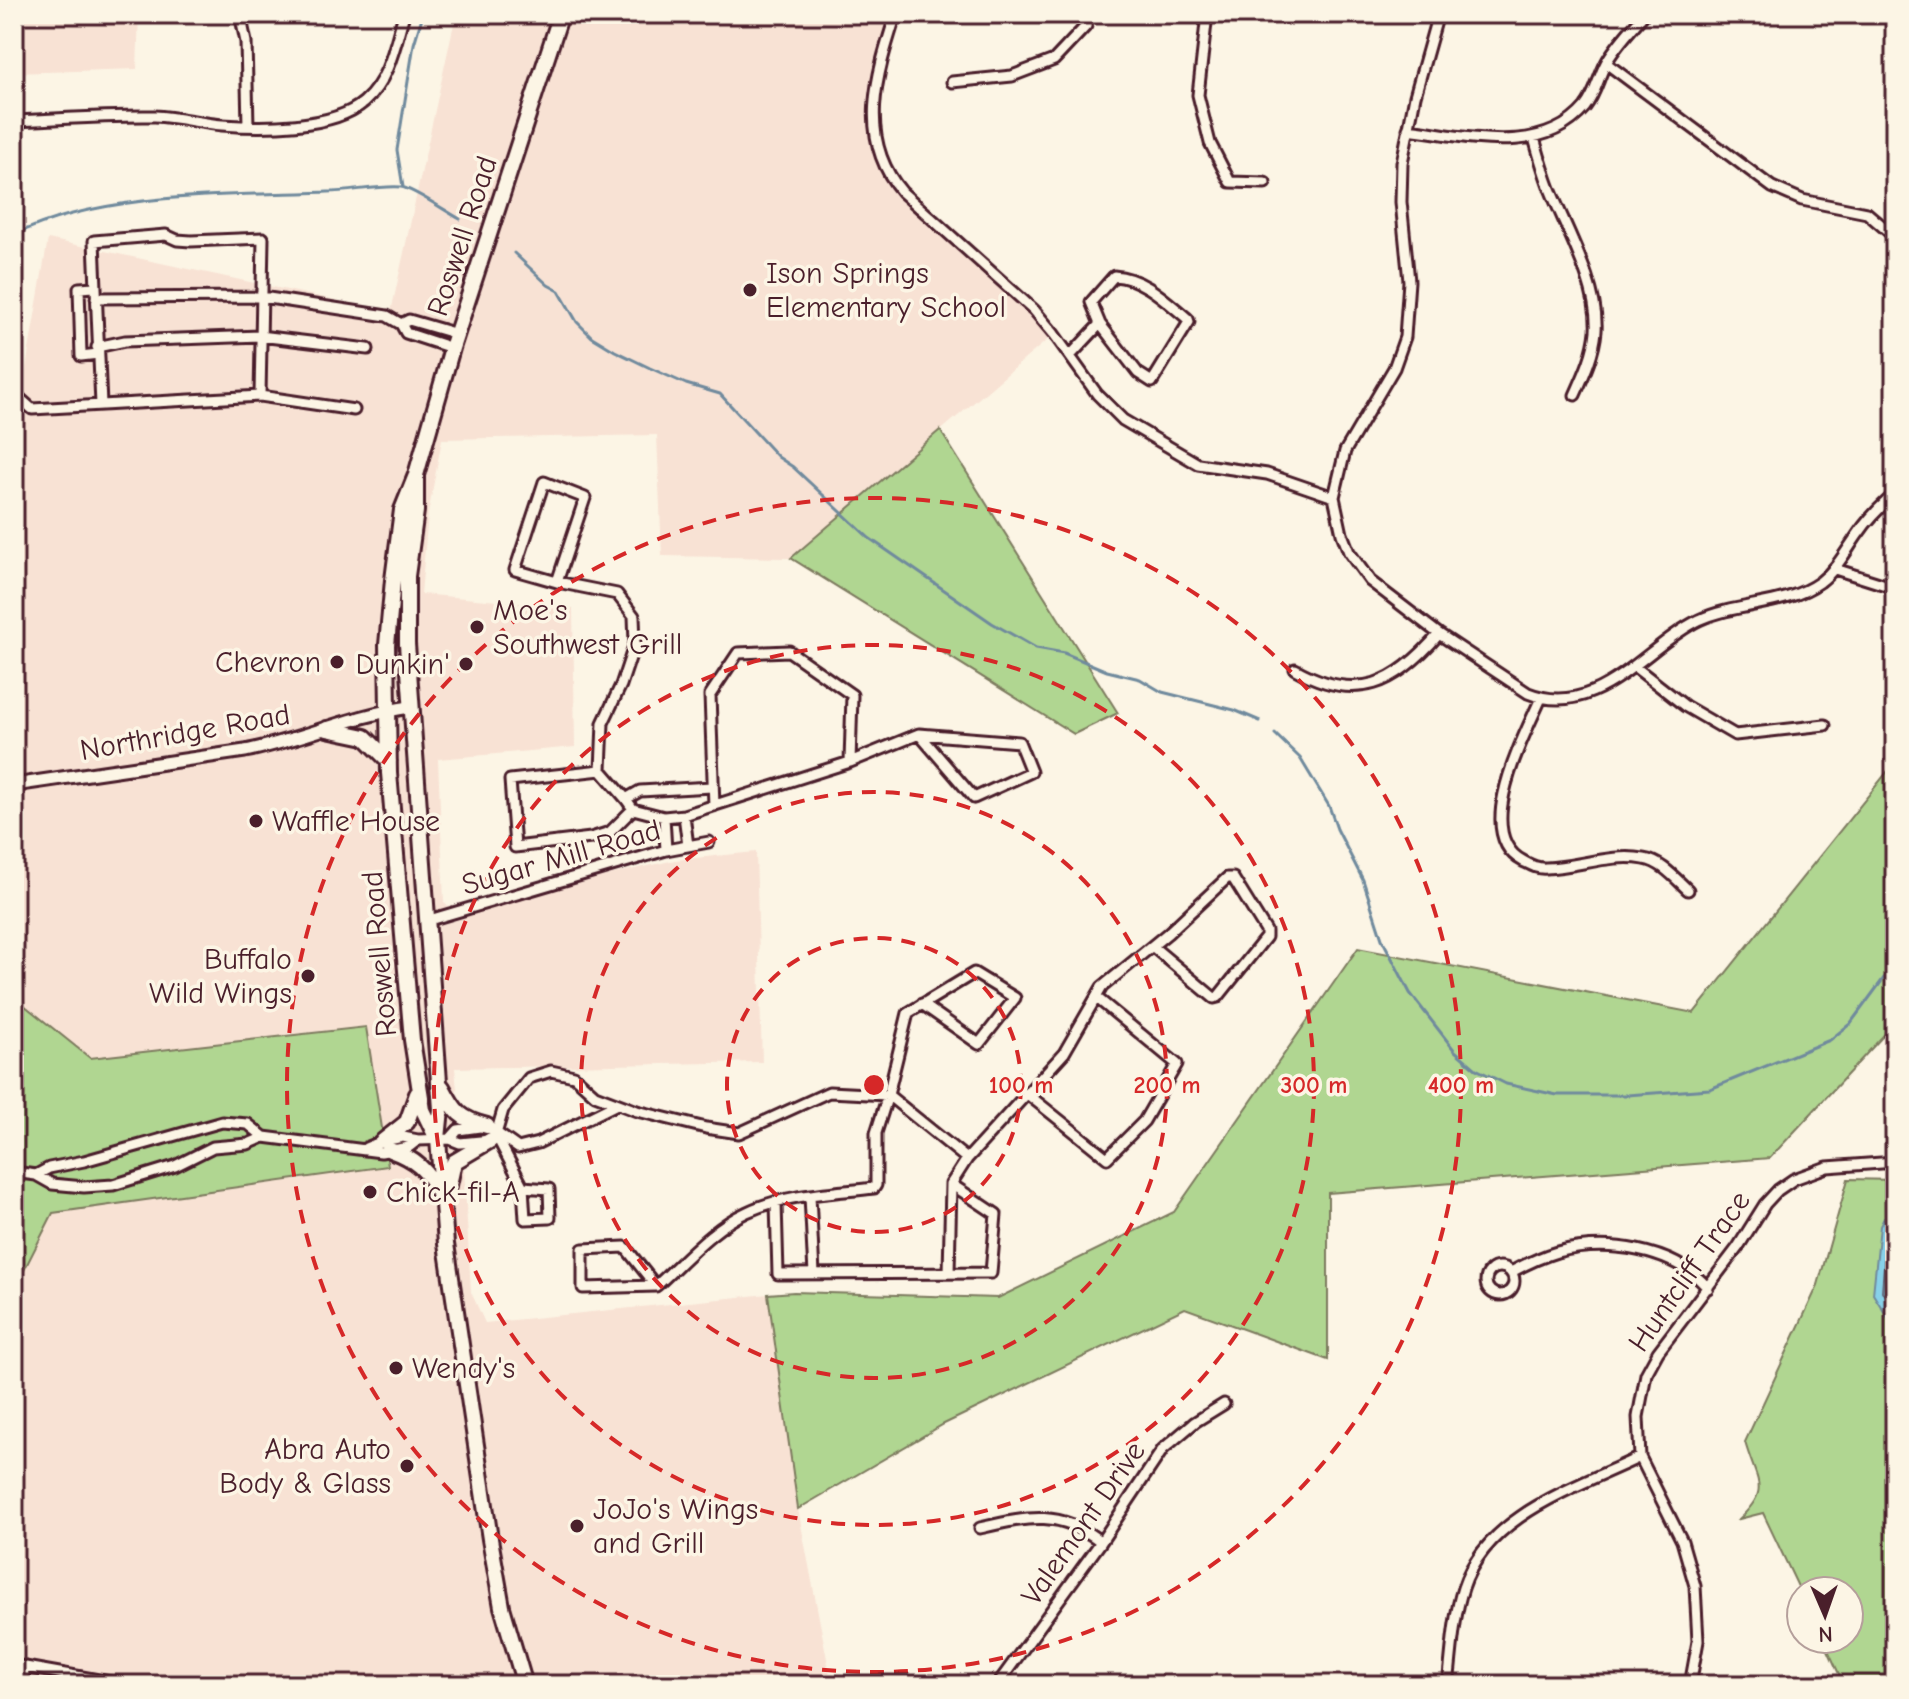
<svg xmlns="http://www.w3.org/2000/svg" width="1909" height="1699" font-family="'Comic Neue',sans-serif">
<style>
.built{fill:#f8e2d4}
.green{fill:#b0d691;stroke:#7d7a5e;stroke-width:2}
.water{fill:#88d1e9;stroke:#6f8a9d;stroke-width:2}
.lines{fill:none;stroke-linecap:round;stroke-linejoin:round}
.shore{stroke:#636677;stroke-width:2}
.stream{stroke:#6f8a9d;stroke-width:3}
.minor-casing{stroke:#4a1f2b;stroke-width:15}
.tertiary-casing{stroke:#4a1f2b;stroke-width:17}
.primary-casing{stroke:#4a1f2b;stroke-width:20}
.minor{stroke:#fcf5e5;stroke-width:9}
.tertiary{stroke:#fcf5e5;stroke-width:11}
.primary{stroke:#fcf5e5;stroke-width:14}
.ring{fill:none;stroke:#d62828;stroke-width:4;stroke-dasharray:14 10}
.poi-dot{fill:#4a1f2b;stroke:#fcf5e5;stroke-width:3}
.labels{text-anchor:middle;stroke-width:7;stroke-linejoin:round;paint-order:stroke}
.street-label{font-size:30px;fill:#4a1f2b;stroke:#fcf5e5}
.poi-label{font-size:30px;fill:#4a1f2b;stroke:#fcf5e5;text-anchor:start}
.centre{fill:#d62828;stroke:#fcf5e5;stroke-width:4}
.ring-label{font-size:24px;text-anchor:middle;font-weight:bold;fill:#d62828;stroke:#fcf5e5;stroke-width:7;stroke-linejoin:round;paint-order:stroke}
</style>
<rect width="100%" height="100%" fill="#fcf5e5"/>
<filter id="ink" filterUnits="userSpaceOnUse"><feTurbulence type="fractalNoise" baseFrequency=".0125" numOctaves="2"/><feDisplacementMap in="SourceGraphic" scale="16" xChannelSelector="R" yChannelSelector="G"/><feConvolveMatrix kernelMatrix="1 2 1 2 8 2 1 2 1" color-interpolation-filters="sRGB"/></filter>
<g filter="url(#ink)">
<!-- built -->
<path class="built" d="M14,14H139L137,69L14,73Z
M456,14H894L877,99L878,144L893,182L1059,330L791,558L662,556L657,435L442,439L428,514L421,594L573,608L575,747L438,759L444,903L449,906L515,896L675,860L756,852L762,1062L455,1068L464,1169L471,1292L485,1323L768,1294L798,1509L832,1685H58L14,1680V1290L52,1213L388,1166L365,1027L90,1058L14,998V438L48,239L391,312Z"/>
<!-- green -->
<path class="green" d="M940,430L1118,713L1074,734L791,558Z
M1895,762V1023L1770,1158L1328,1193V1360L1185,1308L944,1424L798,1509L768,1294L794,1292L998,1298L1174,1212L1358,948L1694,1013Z
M14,997L90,1058L366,1027L388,1166L53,1213L14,1290Z
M1848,1179L1895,1180V1685H1844L1823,1639H1849V1591L1801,1593L1763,1513L1739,1519C1772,1488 1756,1482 1745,1442L1818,1285Z"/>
<!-- water -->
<path class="water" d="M1892,1215H1895V1341L1888,1318L1873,1294L1880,1226L1884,1218Z"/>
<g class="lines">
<!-- shore -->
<path class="shore" d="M1895,1223L1887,1229L1882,1291L1895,1314"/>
<!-- stream -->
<path class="stream" d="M403,187L397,150L414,44L423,14
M14,235C104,191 229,196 328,192C349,192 382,185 401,187C412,188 447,212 460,219
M514,253L548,285L559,291L577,322L592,337L615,351L650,368L686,384L720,394L778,457L793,467L869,538L992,623L1036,648L1064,653L1107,671L1140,679L1162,692L1234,710L1260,721
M1275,734L1300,758L1329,806L1337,829L1363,880L1382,939L1410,993L1455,1051L1476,1069L1506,1084L1557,1095H1627L1710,1089L1830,1040L1850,1024L1884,978L1895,971"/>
<defs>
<path id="minor" d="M240,14L246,42L248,125
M896,14C877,74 856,138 902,192L1034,310L1054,334L1097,394L1123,420L1198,464L1267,474L1334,497
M1207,14L1198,95L1210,143L1230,182L1265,183
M1438,14L1415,96L1402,163L1401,202L1409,281L1405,337L1394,368L1345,451L1334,497L1342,534L1349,552L1370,581L1439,634L1528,693C1597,721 1645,646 1699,620C1738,602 1785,607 1820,582C1837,569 1846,551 1858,534C1868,519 1881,506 1895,494
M1606,63L1772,187L1802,200L1867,213L1895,237
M952,82L1012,76L1054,60L1086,26L1088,14
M14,121C61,119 108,115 155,116C178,117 199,123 222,125C261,128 333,129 364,102C389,80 395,45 404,14
M1408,129C1465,136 1542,158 1585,107C1596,93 1598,78 1606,63C1615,46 1632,29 1644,14
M1534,138C1539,155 1544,174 1551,191C1567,231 1599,287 1596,331C1594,354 1584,375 1575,395
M95,287L79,288L81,356L98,354
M96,298L262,297L387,316L401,324L406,333L452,348
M401,324L409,320L457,334
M97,347L125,341L260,336L368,349
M1070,356L1100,324L1138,373L1152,382L1189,322L1188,319C1166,301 1144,278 1114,276L1091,302L1100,324
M14,393L32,409L260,396L263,238L191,241L177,240L166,235L94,241L101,405
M260,396L354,410
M1835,569L1895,588
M557,582L585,498L544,482L515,570L557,582L617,594L634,616L635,643L621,685L603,723L601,770L626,799L640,791L712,787
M1635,667L1685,706L1735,735L1825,725
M1295,669C1357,704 1396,684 1439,634
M1541,698C1525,735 1471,834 1523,861C1531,865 1537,869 1546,868C1578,867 1612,853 1644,859C1662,862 1675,878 1688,890
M601,770L510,780L515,847L591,838L610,832L633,809
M626,799L633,809L664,817L684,815L850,762L919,734L1019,742L1031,772L974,798L919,734
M714,806L710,695L738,653L789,651L852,695L850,762
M684,815L688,846
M664,817L666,850
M426,921L666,850L709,842
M1026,1093L1107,1158L1144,1121L1177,1064L1097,998
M497,1137L523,1187L549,1189L550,1218L525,1219L523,1187
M450,1139L458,1130L487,1126L518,1148L538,1143L617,1104
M366,1148L383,1141L403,1137L418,1140L450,1139L460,1143L491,1140L496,1134L503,1110L529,1078L551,1071L574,1076L595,1095L637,1111L706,1128L739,1133L829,1092L888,1095L967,1159
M14,1172L36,1175L52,1184L84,1187L113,1185L175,1166L213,1147L248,1144L264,1137
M36,1175L49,1168L84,1161L222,1122L248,1124L264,1137L381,1152L409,1147L418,1140
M810,1196L814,1274
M776,1203L778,1274L991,1273L996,1214L951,1184
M1486 1281a14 14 0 1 1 28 0a14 14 0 1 1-28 0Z
M1511,1272C1526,1264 1540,1257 1557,1252C1606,1239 1673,1248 1708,1288
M949,1273L951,1184L967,1159L1064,1053L1102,987L1168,933L1227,878H1233L1266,931V937L1218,997L1214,998L1152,946
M656,1286L625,1247L583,1249V1288L656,1286C684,1261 712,1228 747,1212C785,1194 833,1193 874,1188L876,1185V1133L888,1095L908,1013L974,973L1015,998L979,1044L922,1004
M980,1528C1028,1517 1060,1509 1101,1542
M14,1665L127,1685
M22,1685L25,1667
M997,1685L1101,1542L1163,1449L1195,1422L1224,1404
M1448,1685C1452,1653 1453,1619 1463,1588C1487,1514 1576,1488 1640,1457
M1690,1685L1698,1641L1695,1586L1682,1541L1640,1457L1638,1417L1646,1374L1658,1352L1738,1247L1765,1204L1778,1190L1794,1179L1827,1167L1895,1162"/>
<path id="tertiary" d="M14,785L245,751C301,740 353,715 410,707"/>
<path id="primary" d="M416,475V511L407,576V644L441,1109L438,1139L446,1244L490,1539L502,1607L525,1685
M327,729L365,737L389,761
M442,1087C455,1112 460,1119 487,1126
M437,1139L423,1110L412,1040L389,773L387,645L393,580L402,510L416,475L452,348L561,14
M383,1141L407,1122L417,1094
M390,1150C415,1159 428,1170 439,1194
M447,1194L454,1162L491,1140"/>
</defs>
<!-- minor casing -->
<use href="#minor" class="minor-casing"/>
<!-- tertiary casing -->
<use href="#tertiary" class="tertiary-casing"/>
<!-- primary casing -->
<use href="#primary" class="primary-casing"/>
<!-- minor -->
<use href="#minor" class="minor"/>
<!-- tertiary -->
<use href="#tertiary" class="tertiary"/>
<!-- primary -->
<use href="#primary" class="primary"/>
</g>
</g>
<!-- distance rings -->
<g class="ring">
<circle cx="874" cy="1085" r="147"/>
<circle cx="874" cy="1085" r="293"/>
<circle cx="874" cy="1085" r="440"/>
<circle cx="874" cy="1085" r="587"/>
</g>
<!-- markers -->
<g class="poi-dot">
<circle cx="750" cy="290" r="8"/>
<circle cx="477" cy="627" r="8"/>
<circle cx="337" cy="662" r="8"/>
<circle cx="466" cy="664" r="8"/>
<circle cx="256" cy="821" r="8"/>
<circle cx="308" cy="976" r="8"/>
<circle cx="370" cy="1192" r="8"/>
<circle cx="396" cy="1368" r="8"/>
<circle cx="407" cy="1466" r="8"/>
<circle cx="577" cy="1526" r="8"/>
</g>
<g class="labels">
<!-- street labels -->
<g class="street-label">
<text transform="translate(462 236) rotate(-72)" y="10">Roswell Road</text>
<text transform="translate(185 732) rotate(-10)" y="10">Northridge Road</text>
<text transform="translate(561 857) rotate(-16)" y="10">Sugar Mill Road</text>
<text transform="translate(379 954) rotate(-95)" y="10">Roswell Road</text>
<text transform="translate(1689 1271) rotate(-55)" y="10">Huntcliff Trace</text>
<text transform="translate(1083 1523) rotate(-55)" y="10">Valemont Drive</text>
</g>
<!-- poi labels -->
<g class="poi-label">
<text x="766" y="283">Ison Springs<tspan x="766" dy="34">Elementary School</tspan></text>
<text x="493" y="620">Moe's<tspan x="493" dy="34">Southwest Grill</tspan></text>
<text x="321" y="672" text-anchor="end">Chevron</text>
<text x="450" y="674" text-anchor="end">Dunkin'</text>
<text x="272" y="831">Waffle House</text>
<text x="292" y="969" text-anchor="end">Buffalo<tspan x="292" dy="34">Wild Wings</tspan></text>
<text x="386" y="1202">Chick-fil-A</text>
<text x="412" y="1378">Wendy's</text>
<text x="391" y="1459" text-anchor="end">Abra Auto<tspan x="391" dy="34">Body &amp; Glass</tspan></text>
<text x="593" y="1519">JoJo's Wings<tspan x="593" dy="34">and Grill</tspan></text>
</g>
</g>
<circle cx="874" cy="1085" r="12" class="centre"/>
<g class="ring-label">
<text x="1021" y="1093">100 m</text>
<text x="1167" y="1093">200 m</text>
<text x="1314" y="1093">300 m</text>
<text x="1461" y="1093">400 m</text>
</g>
<!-- margin -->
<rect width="1909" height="1699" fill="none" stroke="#fcf5e5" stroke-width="48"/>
<rect x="24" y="24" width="1861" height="1651" fill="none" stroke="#4a1f2b" stroke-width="3" filter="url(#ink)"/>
<!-- north arrow -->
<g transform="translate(1825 1615) rotate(178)"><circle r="38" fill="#fcf5e5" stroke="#b59f9b" stroke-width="2"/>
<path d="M0-6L14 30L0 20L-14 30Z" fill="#4a1f2b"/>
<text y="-12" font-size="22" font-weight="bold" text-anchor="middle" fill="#4a1f2b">N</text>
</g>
</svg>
